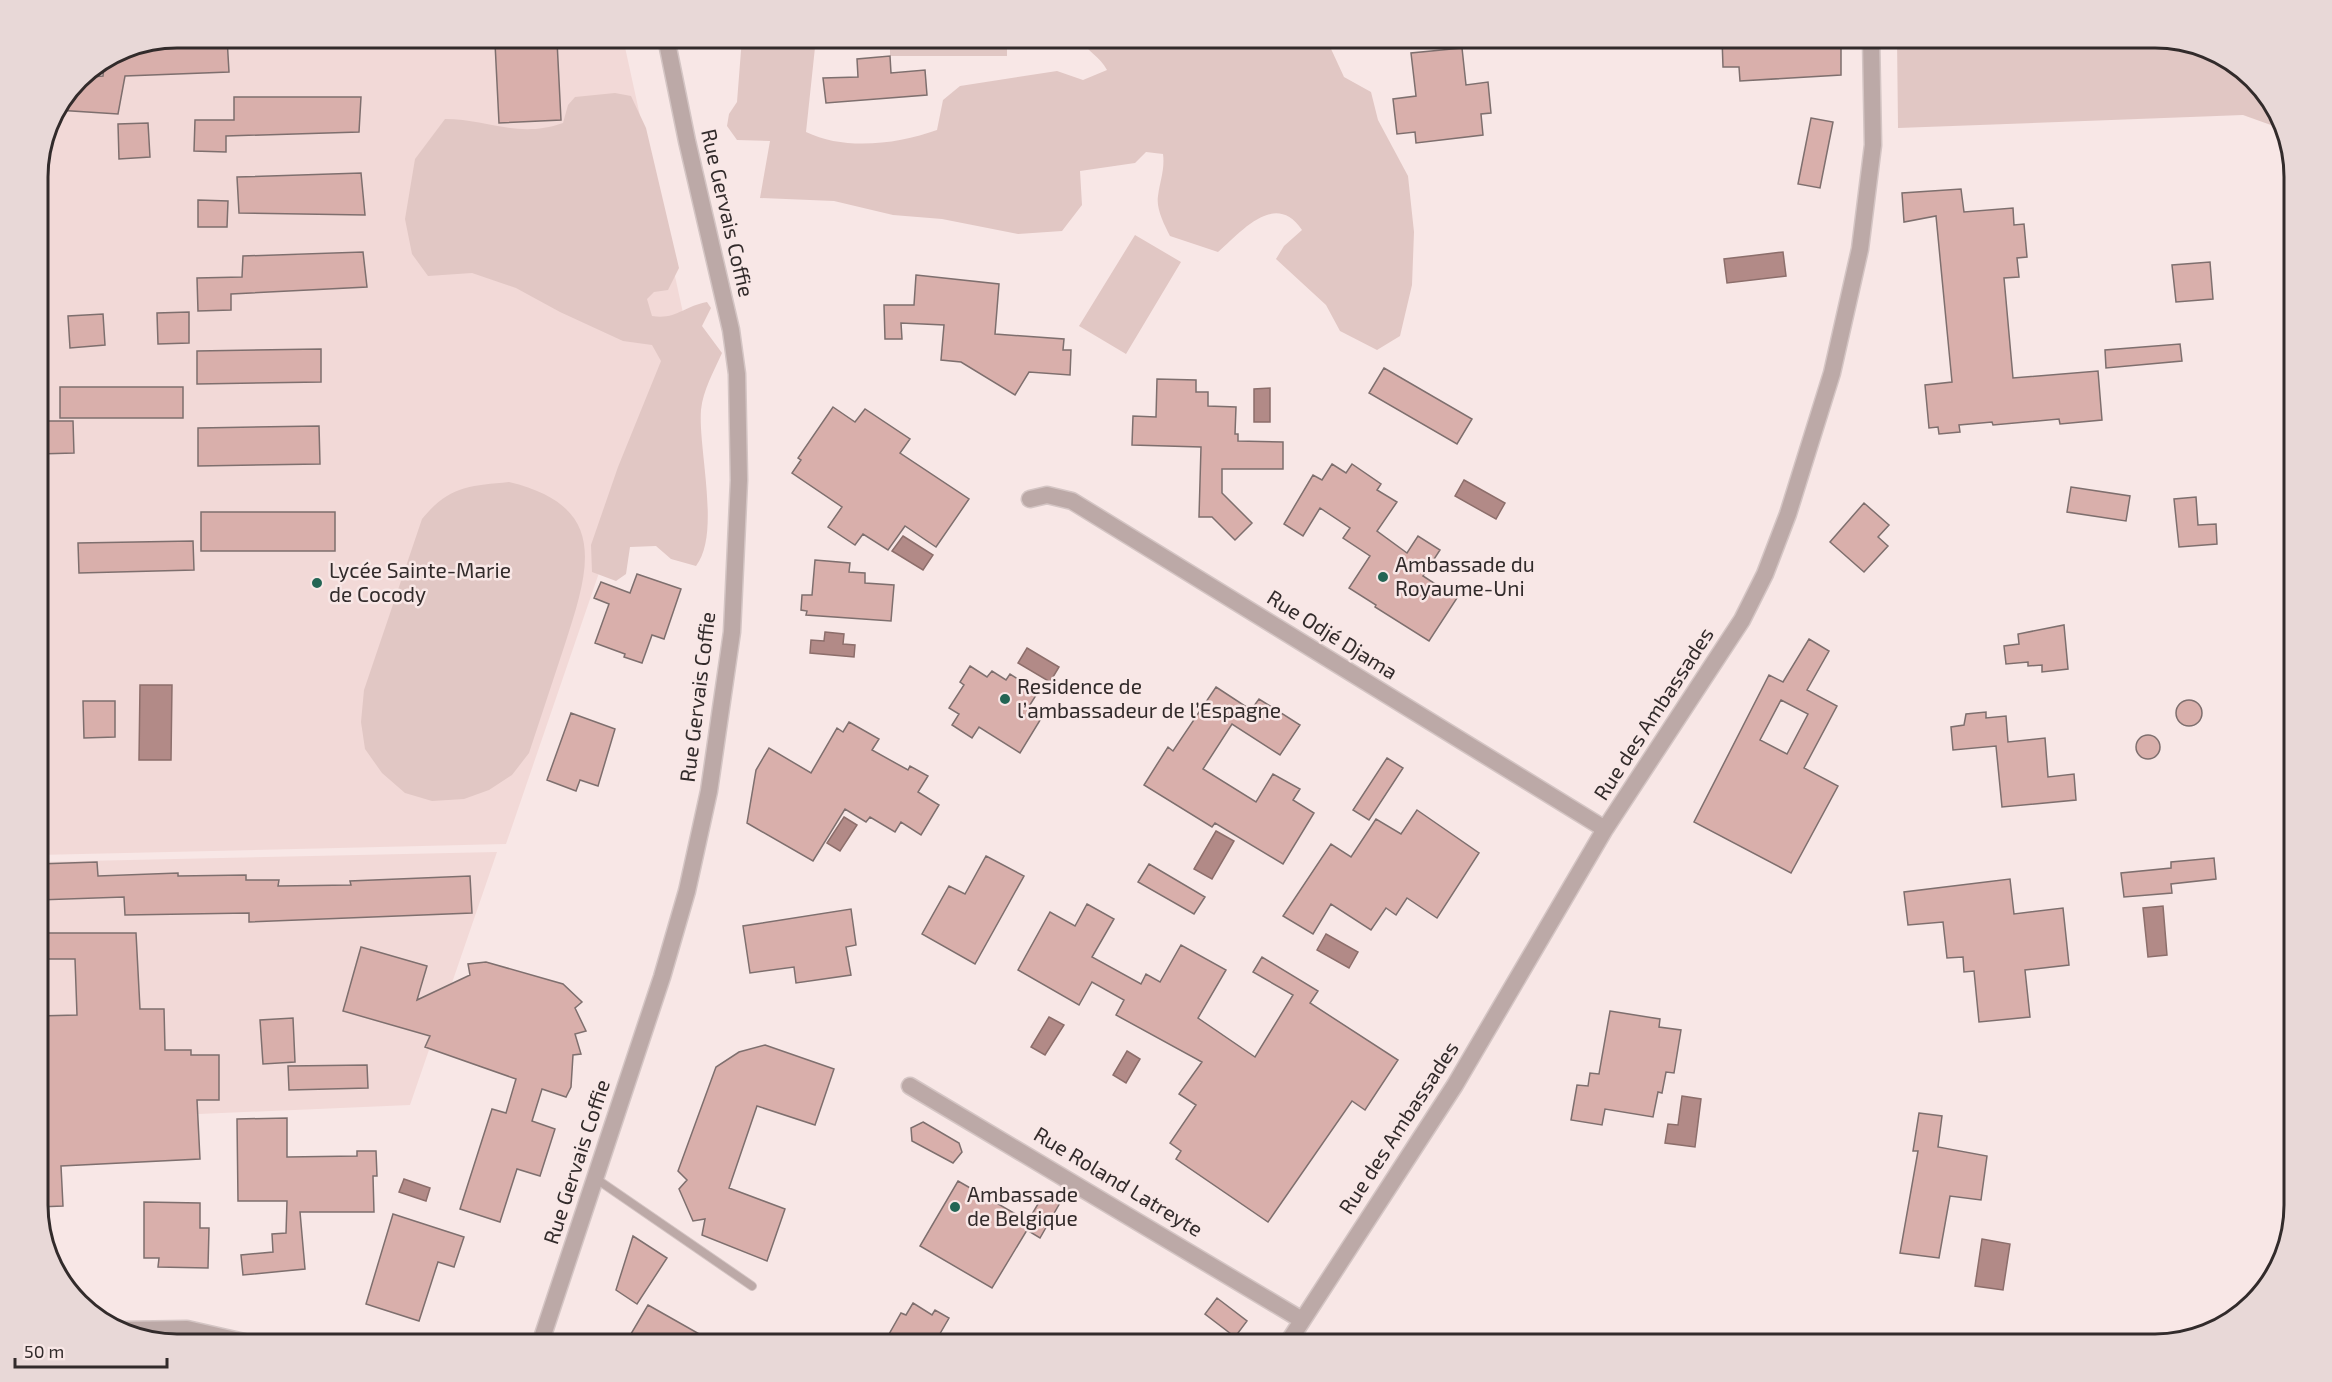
<svg xmlns="http://www.w3.org/2000/svg" width="2332" height="1382" font-family="'Exo 2',sans-serif">
<style>
.built{fill:#f2d9d7}
.green{fill:#e1c7c4}
.water{fill:#b28a87;stroke:#8c6e6b;stroke-width:1.5}
.building{fill:#d9afab;stroke:#7e6f6e;stroke-width:1.5;fill-rule:evenodd}
.lines{fill:none;stroke-linecap:round;stroke-linejoin:round}
.service-casing{stroke:#d4c5c4;stroke-width:10}
.minor-casing{stroke:#d4c5c4;stroke-width:19}
.service{stroke:#bca9a7;stroke-width:8}
.minor{stroke:#bca9a7;stroke-width:16}
.poi-dot{fill:#236554;stroke:#f8e7e6;stroke-width:2}
.labels{text-anchor:middle;stroke-width:5;stroke-linejoin:round;paint-order:stroke}
.street-label{font-size:21px;fill:#322b2b;stroke:#f8e7e6}
.poi-label{font-size:21px;fill:#322b2b;stroke:#f8e7e6;text-anchor:start}
.rim{fill:none;stroke:#322b2b;stroke-width:3}
</style>
<rect width="100%" height="100%" fill="#f8e7e6"/>
<!-- built -->
<path class="built" d="M177,38H623L685,322L506,844L38,855V168L48,123L78,78L124,48Z
M497,852L410,1105L38,1121V862Z"/>
<!-- green -->
<path class="green" d="M742,38H816L806,132C845,151 898,144 937,130L943,100L960,86L1057,71L1083,80L1107,70C1100,56 1086,51 1080,38H1326L1344,77L1371,92L1378,120L1408,176L1414,232L1412,285L1400,336L1377,350L1340,331L1326,305L1276,259L1284,246L1302,230C1275,190 1241,232 1218,252L1170,236C1164,224 1156,209 1158,196C1160,181 1165,169 1163,154L1146,152L1135,163L1080,171L1082,205L1062,231L1018,234L942,219L893,215L834,201L760,198L770,141L737,140L727,126L729,114L737,102Z
M890,38H1007V56H890Z
M1897,38H2155L2225,56L2276,107L2282,129L2243,115L1898,128Z
M615,93L631,96L646,128L679,268L668,290L654,292L647,299L652,316C676,320 684,306 707,302L711,308L702,326L722,353C714,371 703,390 701,410C698,450 721,534 696,566L671,559L656,546L630,547L626,574L616,581L592,572L591,545L618,467L661,361L652,345L623,341L560,312L516,288L472,273L428,276L412,254L405,219L415,159L445,119C489,119 517,139 563,123L568,105L575,97Z
M1135,235L1181,262L1126,354L1079,326Z
M509,482C609,506 590,567 565,644C553,680 541,717 529,753L512,775L489,790L464,799L432,801L405,793L382,773L365,749L361,722L364,690L422,519C449,486 469,486 509,482Z"/>
<!-- water -->
<path class="water" d="M1783,252L1786,276L1727,283L1724,259Z
M1270,388V422H1254V389Z
M1464,480L1505,503L1496,519L1455,496Z
M903,536L933,555L923,570L892,551Z
M825,632L844,634L843,644L855,645L854,657L810,653L811,640L824,641Z
M1027,648L1059,667L1050,682L1018,663Z
M140,685H172L171,760H139Z
M844,817L857,825L840,851L827,843Z
M1216,831L1234,841L1212,879L1194,869Z
M2163,906L2167,955L2148,957L2143,908Z
M1326,934L1358,952L1349,968L1317,950Z
M1049,1017L1064,1025L1045,1055L1031,1047Z
M1127,1051L1140,1059L1126,1083L1113,1075Z
M1682,1096L1701,1099L1695,1147L1665,1143L1668,1124L1678,1125Z
M404,1179L430,1188L426,1201L399,1192Z
M1982,1239L2010,1244L2003,1290L1975,1286Z"/>
<!-- building -->
<path class="building" d="M227,38L229,72L125,76L118,114L57,110L78,78L103,76L104,61L124,48L163,40Z
M1722,38H1809V45H1841V75L1740,81L1739,67H1723Z
M557,41L561,120L499,123L495,43Z
M1462,48L1466,85L1488,82L1491,113L1481,114L1483,135L1416,143L1415,132L1397,134L1393,99L1416,96L1411,53Z
M890,56L891,73L925,70L927,95L826,103L823,78L858,77L857,59Z
M234,97H361L359,132L226,136V152L194,151L195,120H234Z
M1811,118L1833,122L1820,188L1798,184Z
M148,123L150,157L119,159L118,124Z
M361,173L365,215L239,213L237,177Z
M1961,189L1964,212L2013,208L2014,225L2024,224L2027,257L2017,258L2019,277L2004,278L2013,378L2098,371L2102,420L2060,424L2059,419L1993,425L1992,422L1959,425L1960,432L1939,434L1938,427L1929,428L1925,385L1952,382L1936,216L1904,222L1902,193Z
M198,200L228,201L227,227H198Z
M363,252L367,287L231,294V310L198,311L197,278L242,277L243,256Z
M2210,262L2213,299L2176,302L2172,265Z
M916,275L999,284L995,334L1064,339L1063,350H1071L1070,375L1029,372L1015,395L961,362L941,360L944,325L901,323L902,339H885L884,305H914Z
M189,312V343L158,344L157,313Z
M103,314L105,345L70,348L68,316Z
M2180,344L2182,361L2106,368L2105,350Z
M321,349V382L197,384V351Z
M1384,368L1472,419L1457,444L1369,393Z
M1157,379L1196,380V392H1208V406L1236,407L1235,434H1238V441L1283,442V469H1222V493L1252,523L1235,540L1212,517H1199L1201,447L1132,445L1133,416L1156,417Z
M60,387H183V418H60Z
M833,407L855,422L865,409L910,439L900,453L969,499L936,547L905,526L888,550L863,534L855,545L828,527L842,507L792,473L801,460L798,458Z
M38,421H73L74,453L38,454Z
M319,426L320,464L198,466V428Z
M1332,464L1346,473L1352,464L1381,484L1377,490L1397,502L1377,531L1407,553L1418,536L1440,550L1423,576L1457,598L1429,641L1375,607L1376,605L1349,588L1370,556L1343,538L1350,528L1320,508L1303,536L1284,524L1313,475L1322,480Z
M2071,487L2130,496L2126,521L2067,512Z
M2196,497L2198,525L2216,524L2217,544L2179,547L2174,499Z
M1864,503L1889,525L1878,537L1888,546L1864,572L1830,542Z
M201,512H335V551H201Z
M193,541L194,570L79,573L78,543Z
M815,560L850,563L849,572L865,573V583L894,585L891,621L806,615L807,611L801,610L802,595H812Z
M637,574L681,589L664,639L652,635L642,663L624,657L625,654L595,643L609,604L594,598L601,582L630,593Z
M2064,625L2068,669L2042,672V665L2028,666V662L2006,664L2004,646L2019,644L2018,634Z
M1809,639L1829,651L1807,690L1837,706L1804,768L1838,786L1791,873L1694,822L1769,675L1783,682ZM1781,700L1808,714L1787,754L1760,740Z
M970,666L987,677L992,671L1006,680L1010,674L1038,692L1028,708L1042,717L1020,753L979,727L972,738L952,725L959,714L949,708L964,685L960,682Z
M1216,687L1251,710L1259,699L1300,725L1280,755L1232,724L1203,769L1256,802L1273,774L1300,789L1293,800L1314,813L1283,864L1215,823L1212,827L1144,785L1168,747L1173,751Z
M2176 713a13 13 0 1 1 26 0a13 13 0 1 1-26 0Z
M83,701H115V737L84,738Z
M1986,712V718L2006,716L2008,742L2045,738L2048,777L2074,774L2076,800L2002,807L1996,746L1953,750L1951,727L1964,725L1966,714Z
M571,713L615,729L598,786L580,780L576,791L547,780Z
M849,722L879,739L872,750L908,770L910,766L928,776L918,792L939,805L921,835L901,822L895,832L870,817L866,822L845,809L813,861L747,823L756,770L769,748L811,773L837,728L843,732Z
M2136 747a12 12 0 1 1 24 0a12 12 0 1 1-24 0Z
M1387,758L1403,768L1369,820L1353,810Z
M1417,810L1479,853L1437,918L1407,898L1396,915L1386,908L1371,930L1331,904L1313,934L1283,916L1331,844L1351,857L1376,819L1401,834Z
M986,856L1024,876L975,964L922,934L949,886L965,894Z
M2214,858L2216,879L2171,884L2172,893L2124,897L2121,873L2171,868V862Z
M97,862L98,876L178,873V876L246,875V880H279L278,886L351,885L350,881L470,876L472,913L249,922V913L125,915L124,897L38,900V864Z
M1149,864L1205,897L1194,914L1138,882Z
M2010,879L2014,914L2063,908L2069,965L2025,970L2030,1017L1979,1022L1974,971L1964,972L1963,957L1947,958L1943,922L1908,925L1904,892Z
M1087,904L1114,919L1092,957L1141,984L1146,974L1160,982L1181,945L1226,970L1198,1018L1255,1057L1293,995L1253,972L1262,957L1318,991L1310,1003L1398,1060L1365,1110L1352,1101L1268,1222L1176,1159L1181,1151L1170,1143L1196,1105L1179,1094L1202,1062L1116,1015L1124,1000L1092,982L1079,1005L1018,970L1050,912L1075,926Z
M851,909L856,945L846,947L851,975L796,983L794,967L750,973L743,926Z
M38,933H136L140,1009H164L165,1050H191V1055H219V1100H197L200,1159L61,1166L63,1206L38,1207V1016L77,1015L75,959H38Z
M361,947L427,966L417,1000L470,975L468,964L486,962L563,984L582,1002L575,1008L586,1031L575,1034L581,1054L573,1055L571,1087L566,1097L542,1089L532,1121L555,1129L540,1176L517,1169L500,1222L460,1209L492,1109L506,1113L516,1079L425,1047L430,1036L343,1011Z
M1610,1011L1660,1019L1659,1027L1681,1030L1674,1073L1666,1072L1662,1093L1658,1092L1653,1117L1605,1109L1602,1125L1571,1120L1577,1085L1588,1086L1590,1073L1599,1074Z
M293,1018L295,1062L263,1064L260,1020Z
M765,1045L834,1069L815,1125L757,1106L729,1188L785,1209L767,1261L702,1235L705,1219L693,1221L679,1189L687,1180L678,1171L716,1067L739,1052Z
M367,1065L368,1088L289,1090L288,1066Z
M1919,1113L1942,1116L1938,1147L1987,1156L1981,1200L1950,1196L1939,1258L1900,1253L1918,1151H1913Z
M287,1118V1157L357,1156V1151H376L377,1176H373L374,1212H300L305,1269L243,1275L241,1255L273,1252L272,1234L286,1233L287,1201H238L237,1119Z
M923,1122L959,1143L962,1152L953,1163L912,1141L911,1128Z
M958,1181L1028,1221L1045,1192L1061,1201L1040,1238L1027,1230L992,1288L920,1246Z
M144,1202L200,1203V1228H209L208,1268L158,1267L159,1258H144Z
M393,1214L464,1237L454,1267L438,1262L419,1321L366,1304Z
M633,1236L667,1258L637,1304L616,1290Z
M1217,1298L1247,1321L1235,1337L1205,1314Z
M913,1303L932,1315L935,1310L949,1318L934,1344H903L888,1336L901,1313L906,1315Z
M648,1305L717,1344H625Z"/>
<g class="lines">
<defs>
<path id="service" d="M595,1178L752,1286"/>
<path id="minor" d="M1030,499L1047,495L1072,501L1605,829
M910,1086L1302,1320
M122,1330L187,1329L253,1344
M540,1344L662,977L687,891L709,791L732,632L739,480L737,374L731,330L687,141L666,38
M1287,1344L1455,1085L1605,829L1742,620L1765,574L1788,514L1832,373L1860,249L1873,145L1871,38"/>
</defs>
<!-- service casing -->
<use href="#service" class="service-casing"/>
<!-- minor casing -->
<use href="#minor" class="minor-casing"/>
<!-- service -->
<use href="#service" class="service"/>
<!-- minor -->
<use href="#minor" class="minor"/>
</g>
<!-- markers -->
<g class="poi-dot">
<circle cx="1383" cy="577" r="6"/>
<circle cx="317" cy="583" r="6"/>
<circle cx="1005" cy="699" r="6"/>
<circle cx="955" cy="1207" r="6"/>
</g>
<g class="labels">
<!-- street labels -->
<g class="street-label">
<text transform="translate(727 213) rotate(77)" y="7">Rue Gervais Coffie</text>
<text transform="translate(1332 635) rotate(32)" y="7">Rue Odjé Djama</text>
<text transform="translate(698 697) rotate(-83)" y="7">Rue Gervais Coffie</text>
<text transform="translate(1654 714) rotate(-57)" y="7">Rue des Ambassades</text>
<text transform="translate(1399 1128) rotate(-57)" y="7">Rue des Ambassades</text>
<text transform="translate(577 1162) rotate(-72)" y="7">Rue Gervais Coffie</text>
<text transform="translate(1118 1182) rotate(31)" y="7">Rue Roland Latreyte</text>
</g>
<!-- poi labels -->
<g class="poi-label">
<text x="1395" y="572">Ambassade du<tspan x="1395" dy="24">Royaume-Uni</tspan></text>
<text x="329" y="578">Lycée Sainte-Marie<tspan x="329" dy="24">de Cocody</tspan></text>
<text x="1017" y="694">Residence de<tspan x="1017" dy="24">l’ambassadeur de l’Espagne</tspan></text>
<text x="967" y="1202">Ambassade<tspan x="967" dy="24">de Belgique</tspan></text>
</g>
</g>
<!-- crop -->
<path d="M0 0H2332V1382H0ZM177 48H2155A129 129 0 0 1 2284 177V1205A129 129 0 0 1 2155 1334H177A129 129 0 0 1 48 1205V177A129 129 0 0 1 177 48Z" fill="#e8d8d7" fill-rule="evenodd"/>
<path class="rim" d="M177 48H2155A129 129 0 0 1 2284 177V1205A129 129 0 0 1 2155 1334H177A129 129 0 0 1 48 1205V177A129 129 0 0 1 177 48Z"/>
<!-- scale -->
<path d="M15 1358v9h152v-9" fill="none" stroke="#322b2b" stroke-width="3"/>
<text x="24" y="1358" font-size="18" fill="#322b2b" stroke="#f8e7e6" stroke-width="4.5" paint-order="stroke">50 m</text>
</svg>
